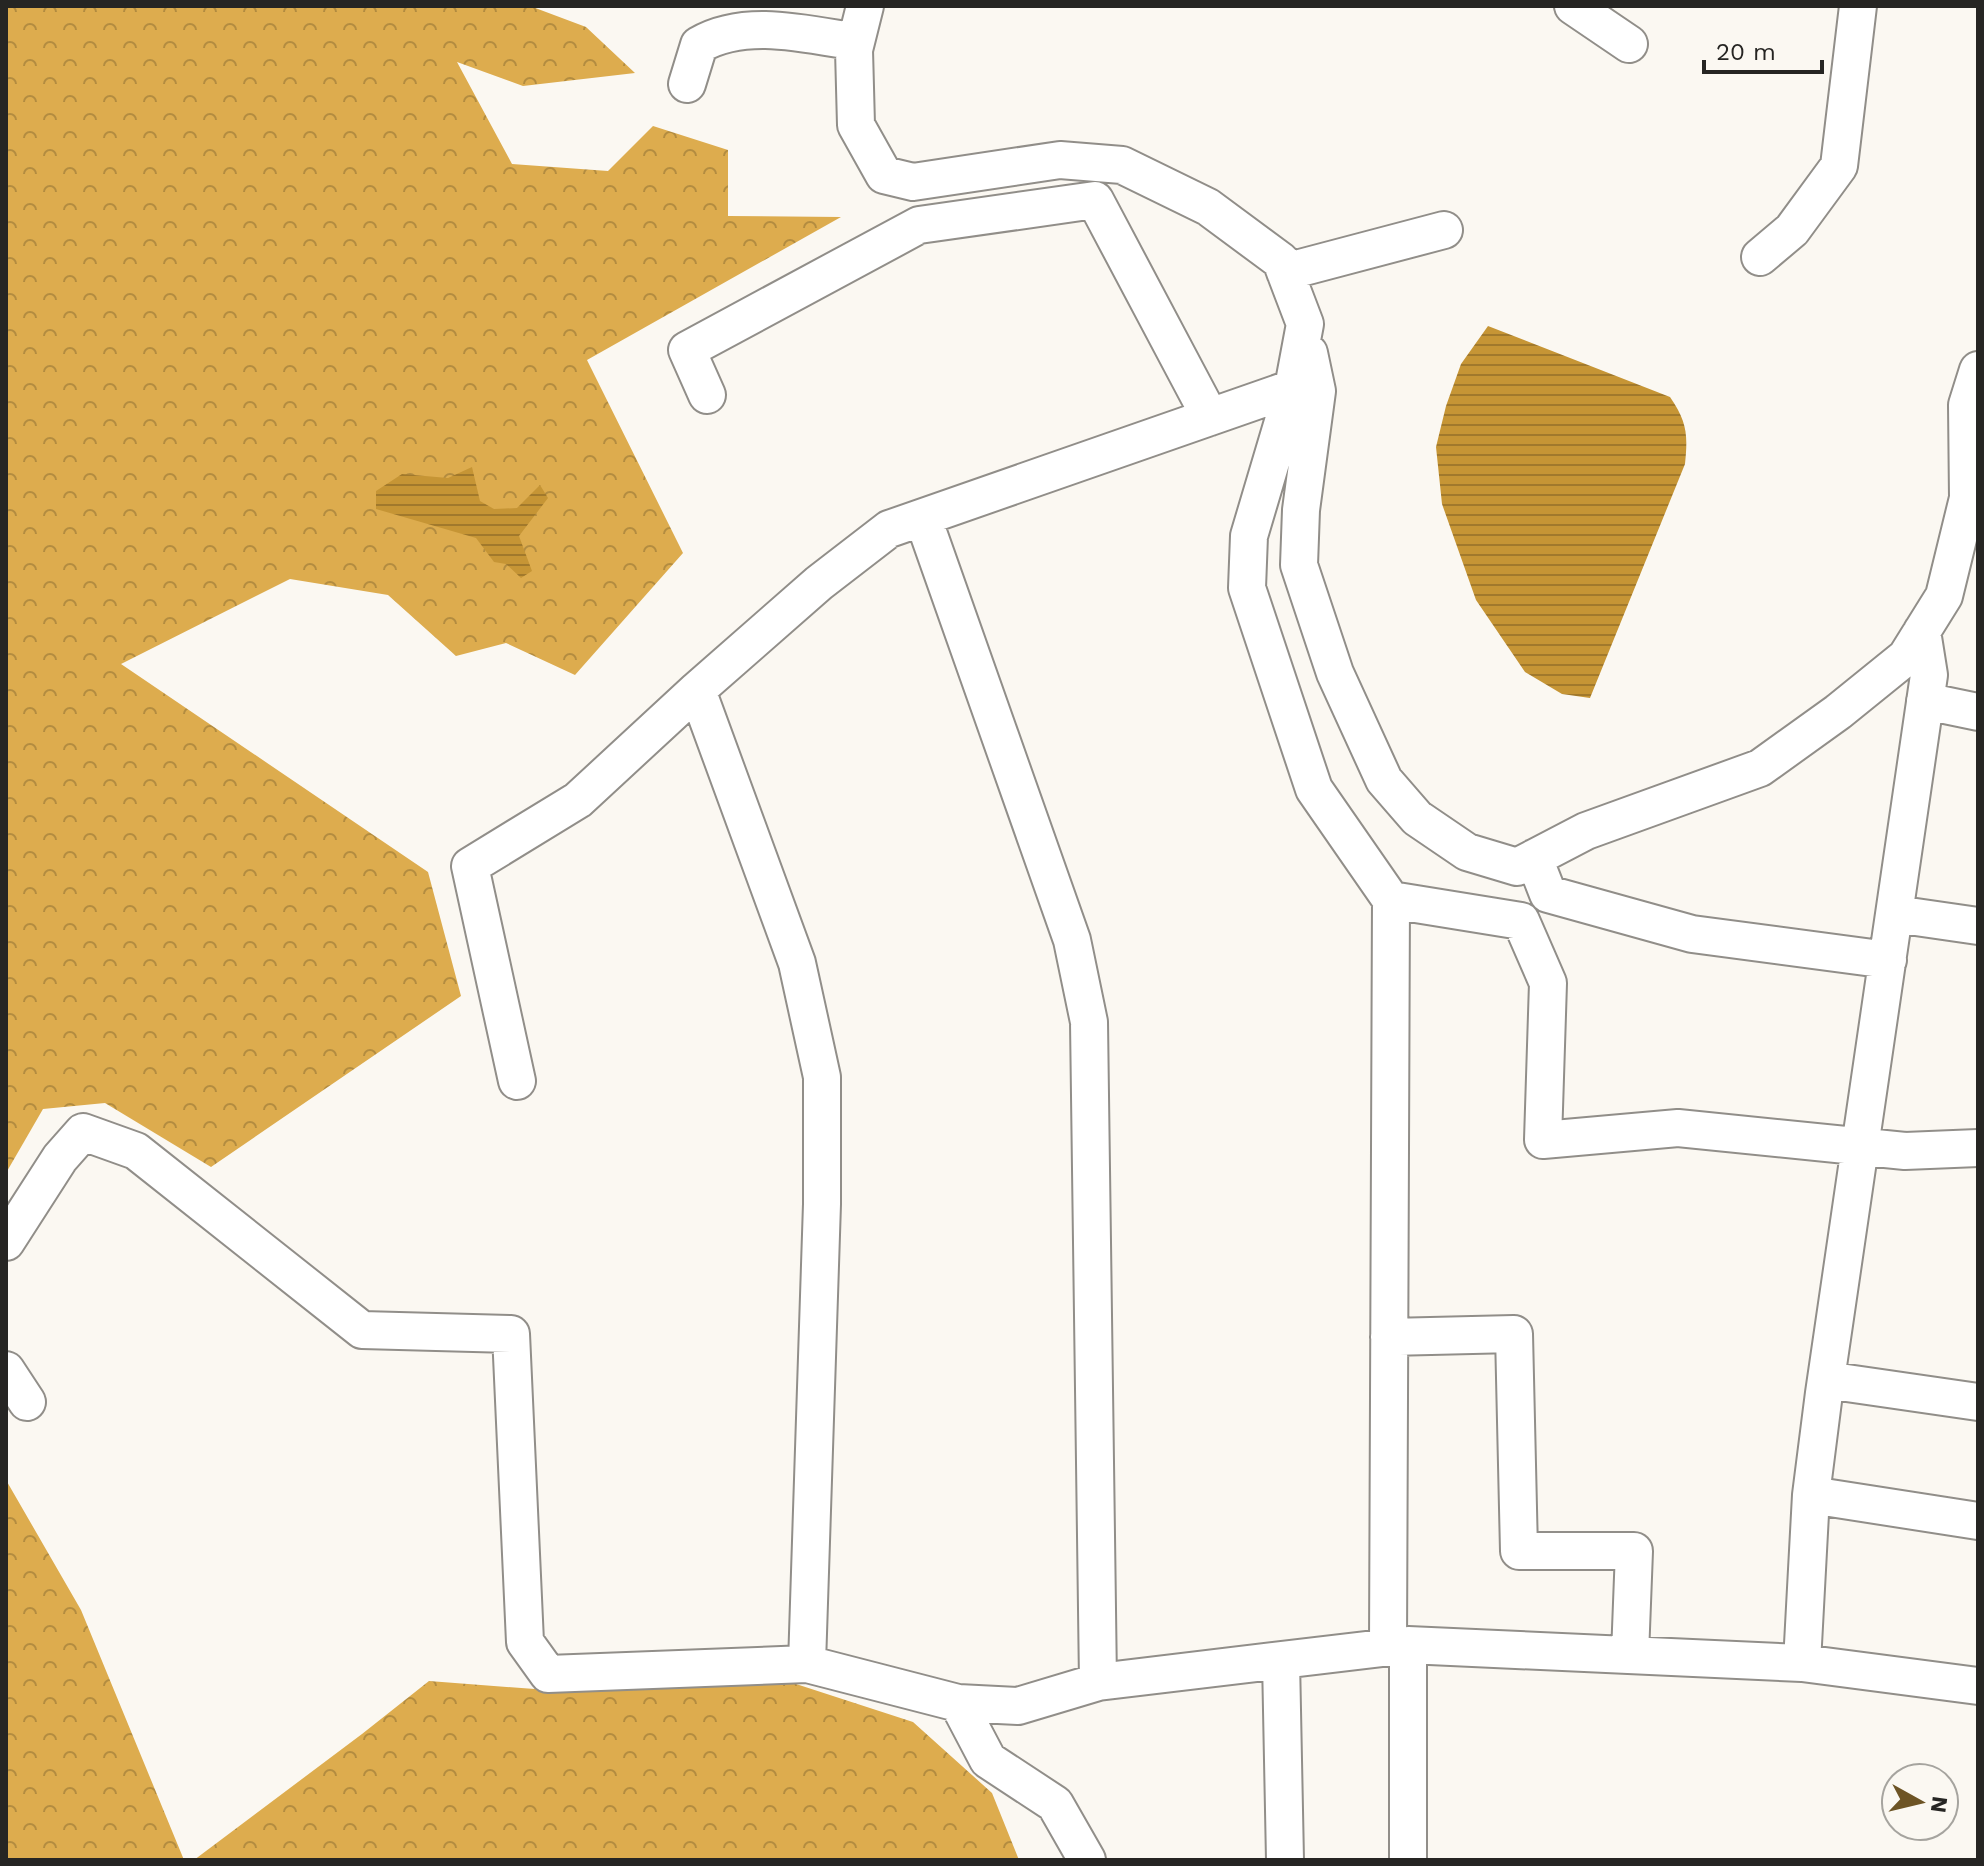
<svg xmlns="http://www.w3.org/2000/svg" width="1984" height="1866" font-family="'Work Sans',sans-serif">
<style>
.forest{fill:url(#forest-crowns)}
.water{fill:url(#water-rules)}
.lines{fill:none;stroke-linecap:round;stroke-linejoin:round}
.street-casing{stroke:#918e89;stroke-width:40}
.street{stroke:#fff;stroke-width:36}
</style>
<defs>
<pattern id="forest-crowns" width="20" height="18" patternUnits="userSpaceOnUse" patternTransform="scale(2)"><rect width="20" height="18" fill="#ddac4e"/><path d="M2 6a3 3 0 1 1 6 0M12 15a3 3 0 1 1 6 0" fill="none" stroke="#b38c40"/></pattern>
<pattern id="water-rules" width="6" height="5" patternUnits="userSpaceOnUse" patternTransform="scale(2)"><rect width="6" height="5" fill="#c69535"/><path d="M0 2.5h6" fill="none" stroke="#a1792c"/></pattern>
</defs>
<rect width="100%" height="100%" fill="#fbf8f2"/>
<!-- forest -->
<path class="forest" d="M6,6H530L586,27L635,73L523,86L457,62L512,164L608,171L653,126L728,150V216L841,217L587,360L683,553L575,675L506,643L456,656L388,595L290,579L121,664L428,872L461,996L211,1167L105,1103L43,1109L6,1173Z
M6,1480L81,1610L184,1860H6Z
M429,1681L548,1690L793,1683L913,1722L992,1793L1019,1860H194L362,1734Z"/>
<!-- water -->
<path class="water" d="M1488,326L1670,397C1687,422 1688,434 1685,464L1590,698L1562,694L1525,672L1476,600L1442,504L1436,447L1446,406L1461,364Z
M472,467L480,501L494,509L517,508L540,485L548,498L519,536L532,571L521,578L506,564L494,562L476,538L376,509V491L402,474L448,478Z"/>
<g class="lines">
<defs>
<path id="street" d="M865,6L854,50L856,125L884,175L913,182L1060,160L1122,165L1208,207L1281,261L1305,324L1293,388L1249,536L1247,588L1314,789L1391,900L1388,1647
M1573,6L1629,44
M687,84L699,45C745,18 806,34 856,42
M1760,257L1792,230L1839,166L1858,6
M1285,272L1444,230
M1309,353L1317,391L1301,510L1299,565L1335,673L1384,780L1417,818L1467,852L1517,867L1586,831L1760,768L1838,712L1906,657L1944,596L1968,498L1967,405L1978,370
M707,395L687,350L919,225L1095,200L1210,417
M923,518L1072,940L1089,1022L1098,1682
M697,690L797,963L822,1077V1204L807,1664L958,1703L1018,1706L1098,1682L1408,1645L1802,1663L1978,1686
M1925,701L1978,712
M1534,858L1548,894L1692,934L1888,960
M1391,900L1521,921L1548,983L1543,1140L1678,1128L1905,1151L1978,1148
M1895,914L1978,926
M517,1081L470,866L578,800L697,690L819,583L889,529L1293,388
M6,1242L60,1158L83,1132L136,1151L362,1330L511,1334L525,1642L548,1674L807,1664
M1389,1337L1514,1334L1519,1551H1634L1630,1655
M6,1370L27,1402
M1826,1380L1978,1402
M1811,1495L1978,1521
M1408,1645V1860
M1281,1660L1285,1860
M1802,1663L1811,1495L1824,1393L1929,675L1922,631
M958,1703L988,1760L1055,1804L1087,1860"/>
</defs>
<!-- street casing -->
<use href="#street" class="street-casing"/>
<!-- street -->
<use href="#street" class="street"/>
</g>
<!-- border -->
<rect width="1984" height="1866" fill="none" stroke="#262523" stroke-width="16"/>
<!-- north arrow -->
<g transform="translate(1920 1802) rotate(98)"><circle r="38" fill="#fbf8f2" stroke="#a6a49f" stroke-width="2"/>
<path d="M0-6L14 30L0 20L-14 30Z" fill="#6d5425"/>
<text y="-12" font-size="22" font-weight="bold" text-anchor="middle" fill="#262523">N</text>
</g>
<!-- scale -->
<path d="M1704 60v12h118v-12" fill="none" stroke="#262523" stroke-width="4"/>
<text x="1716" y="60" font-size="24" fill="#262523" stroke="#fbf8f2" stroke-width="6" paint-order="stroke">20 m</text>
</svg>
